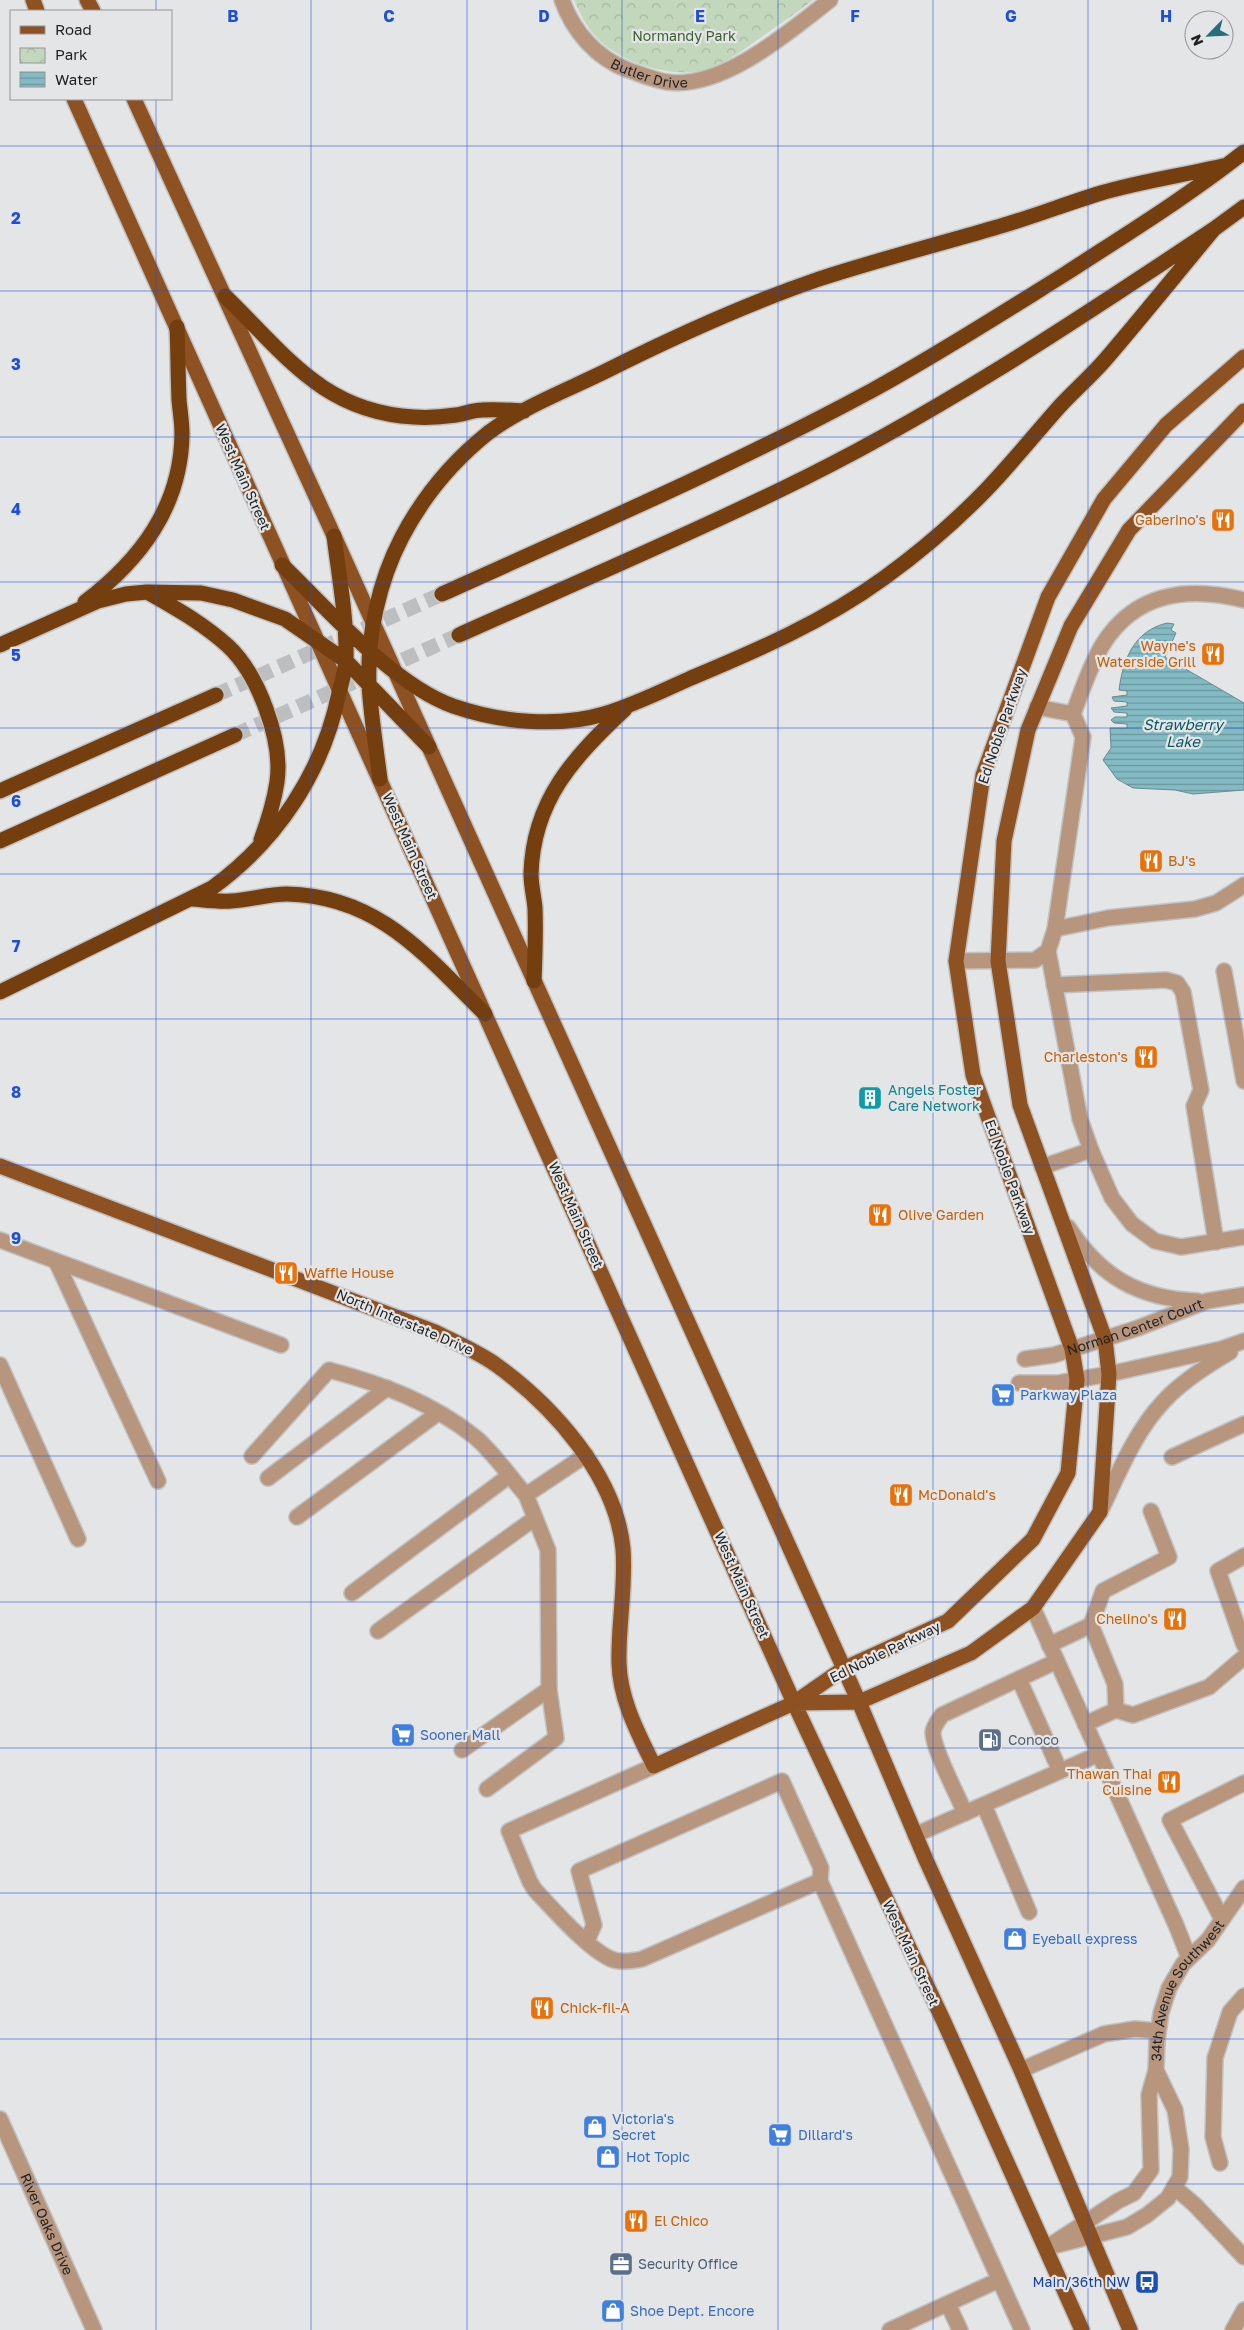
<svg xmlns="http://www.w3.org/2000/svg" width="1244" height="2330" font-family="'Golos Text',sans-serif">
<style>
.park{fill:url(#park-crowns)}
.water{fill:url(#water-rules);stroke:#658c92}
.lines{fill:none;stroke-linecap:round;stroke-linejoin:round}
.highway-tunnel{stroke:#bdbebf;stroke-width:15;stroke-dasharray:15 8;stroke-linecap:butt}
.minor-casing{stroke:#c1c2c3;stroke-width:18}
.major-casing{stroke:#c1c2c3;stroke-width:18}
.highway-casing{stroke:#c1c2c3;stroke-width:18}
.minor{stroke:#b8967e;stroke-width:15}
.major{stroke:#8e5222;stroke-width:15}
.highway{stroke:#743e0e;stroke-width:15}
.grid{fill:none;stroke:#1d4ed8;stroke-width:1;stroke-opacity:0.55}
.labels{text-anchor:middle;stroke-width:4.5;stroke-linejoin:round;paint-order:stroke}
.park-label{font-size:14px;fill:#3b602e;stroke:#e4e5e7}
.street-label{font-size:14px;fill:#1f2021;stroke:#e4e5e7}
.food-label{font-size:14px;fill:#c56008;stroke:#e4e5e7;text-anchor:start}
.culture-label{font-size:14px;fill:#0d838f;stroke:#e4e5e7;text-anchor:start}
.shop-label{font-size:14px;fill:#366cbe;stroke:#e4e5e7;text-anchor:start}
.service-label{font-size:14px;fill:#4e5e75;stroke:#e4e5e7;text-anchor:start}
.transit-label{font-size:14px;fill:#164399;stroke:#e4e5e7;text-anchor:end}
.water-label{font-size:15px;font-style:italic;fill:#0a5a64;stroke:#e4e5e7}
.grid-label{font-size:16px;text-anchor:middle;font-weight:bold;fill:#1d4ed8;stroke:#e4e5e7;stroke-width:4.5;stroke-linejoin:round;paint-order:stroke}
</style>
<defs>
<pattern id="park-crowns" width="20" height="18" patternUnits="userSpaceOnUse" patternTransform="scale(1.25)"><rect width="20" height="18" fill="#c2d7bb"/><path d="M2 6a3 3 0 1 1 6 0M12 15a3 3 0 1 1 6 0" fill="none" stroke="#a6b8a0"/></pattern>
<pattern id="water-rules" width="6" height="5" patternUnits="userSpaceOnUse" patternTransform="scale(1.25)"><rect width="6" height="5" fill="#83bac3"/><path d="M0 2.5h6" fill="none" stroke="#6b979e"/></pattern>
</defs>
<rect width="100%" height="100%" fill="#e4e5e7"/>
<!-- park -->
<path class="park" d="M574,0H813C797,13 779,24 763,36C744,49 726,64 704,70C672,79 620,62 598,39C587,28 580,14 574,0Z"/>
<!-- water -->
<path class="water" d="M1167,623L1174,624L1171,630L1176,633L1165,657L1244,703V790L1193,794L1175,790L1133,788L1117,779L1103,760L1111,748L1110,728H1127V724L1114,723L1111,720L1115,717H1127V713L1114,712L1111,708L1127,706V702L1114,701L1112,697L1127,695V691L1119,690C1123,659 1134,631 1167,623Z"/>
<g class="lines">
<!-- highway-tunnel -->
<path class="highway-tunnel" d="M216,695L442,594
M235,735L459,635"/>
<defs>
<g id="minor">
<path id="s1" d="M562,0C573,31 596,58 628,70C640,74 654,80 667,82C722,90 789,32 830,0"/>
<path d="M1037,707L1073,714C1082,691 1090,665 1103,644C1136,592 1188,586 1244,600"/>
<path d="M1055,929L1108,918L1195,909L1216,903L1244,885"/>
<path d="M1048,951L1080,1119L1091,1150L1112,1198L1132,1224L1155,1241L1181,1247L1244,1237"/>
<path d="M956,961L1035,960L1048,951L1055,929L1083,737L1073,714"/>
<path d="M1224,971L1244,1081"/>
<path d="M1054,985L1166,980L1177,983L1183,992L1201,1090L1194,1106L1216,1242"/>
<path d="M1042,1167L1091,1150"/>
<path d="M1068,1227C1100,1276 1138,1299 1198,1301"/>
<path d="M0,1240L281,1345"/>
<path d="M56,1261L158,1481"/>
<path id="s2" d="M1025,1359L1054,1355L1138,1328L1207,1301L1244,1295"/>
<path d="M0,1365L78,1539"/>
<path d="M1019,1383H1058L1109,1374L1221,1349L1244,1341"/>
<path d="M252,1456L329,1370C382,1384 431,1402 475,1437C494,1453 509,1476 526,1495"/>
<path d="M1172,1457L1244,1424"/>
<path d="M268,1478L387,1388"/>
<path d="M1100,1512C1118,1475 1134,1433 1163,1402C1181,1382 1206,1366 1230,1352"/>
<path d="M297,1517L438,1413"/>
<path d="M1244,1556L1218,1571L1244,1645"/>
<path d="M352,1593L509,1476"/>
<path d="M1033,1608L1176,1925L1189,1958"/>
<path d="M1091,1625L1103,1591L1169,1557L1151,1511"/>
<path d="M378,1631L535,1518"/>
<path d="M1049,1645L1091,1625L1115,1684L1116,1710"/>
<path d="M1019,1679L1060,1771"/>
<path d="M1085,1724L1116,1710L1133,1715L1209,1687L1244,1657"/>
<path d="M462,1750L549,1689"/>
<path d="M654,1766L509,1831L530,1882L535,1890C552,1908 588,1949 611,1959C620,1963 632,1961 642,1959L820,1881"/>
<path d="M487,1789L556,1738L549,1689L548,1550L526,1495L586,1455"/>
<path d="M984,1805L1029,1912"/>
<path d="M965,1813C958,1796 932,1747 933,1732C934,1725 938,1721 942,1715L1057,1661"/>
<path d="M915,1835L1099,1754"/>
<path d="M1222,1919L1170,1820L1244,1783"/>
<path d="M587,1941L594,1925L579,1871L782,1781L821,1868L820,1881L1022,2330"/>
<path d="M1021,2070L1104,2034L1135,2029L1158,2031"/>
<path id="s3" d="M0,2119L94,2330"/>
<path d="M1220,2163L1213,2137L1215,2058L1230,2012L1244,1996"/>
<path d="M1174,2187L1195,2205L1244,2257"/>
<path d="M1057,2245L1127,2227L1147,2215L1168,2198L1180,2177L1181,2149L1175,2110L1156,2070"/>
<path id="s4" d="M1046,2248L1118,2201L1134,2193L1151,2170L1149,2095L1156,2070L1157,2041L1161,2013L1169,1988L1183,1964L1208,1940L1244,1888"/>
<path d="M948,2304L960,2330"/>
<path d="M890,2330L999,2280"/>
<path d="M1233,2330L1244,2310"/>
</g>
<path id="major" d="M33,0L37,11
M87,0L93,11
M74,99L794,1703L944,2022L1082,2330
M134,99L334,536L859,1702L926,1860L1021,2070L1130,2330
M0,1166L435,1332C455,1342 476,1351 495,1364C552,1405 616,1475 623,1549C626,1587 618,1625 619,1663C620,1700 638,1733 654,1766L794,1703L843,1669L948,1621L1033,1539L1068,1473L1077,1380L1072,1349L973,1075L956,961L983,775L1048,597L1104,499L1166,425L1244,357
M794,1703L859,1702L971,1653L1033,1608L1100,1512L1109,1374L1105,1339L1020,1105L998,961L1004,841L1028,730L1071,626L1129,530L1244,411"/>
<path id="highway" d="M225,296C285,354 323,412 414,417C428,418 442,417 456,415C465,414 473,410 482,410C496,409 510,410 524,411
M282,565C329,610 392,684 453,706C499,722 557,728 604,714C634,705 662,691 691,678C758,650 825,621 884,578C920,552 955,522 986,490C1012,463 1035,434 1060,406C1075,390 1091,376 1105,360C1142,317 1178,272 1214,229
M149,593C177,609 204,624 228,646C258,674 283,740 277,782C274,802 268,821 261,840
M442,594C586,529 732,466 871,391C937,355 1001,314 1065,274C1125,235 1187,197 1244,152
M85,602C140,560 181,507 182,434C182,422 180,411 179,400C178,375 178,351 177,327
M459,635C566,587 675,541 782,489C934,416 1074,322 1214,229L1244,207
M0,645L98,601L126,594L147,592L201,593L233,600L285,619L346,661L429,747
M380,779C376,748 371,716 369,685C367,635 379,581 402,537C423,497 453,461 488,433C524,406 568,390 608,370C676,336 746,304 819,279C877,260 936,245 994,228C1030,218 1065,204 1101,193C1142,181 1185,175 1227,165
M0,791L216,695
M0,841L235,735
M193,899C205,900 219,902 231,901C250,900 268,894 287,894C379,896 425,955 485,1014
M534,981C535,957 536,932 535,908C534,897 531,885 531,874C533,800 574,757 625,709
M0,992L212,888C277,841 323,772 339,693C342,682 345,671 346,660C347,619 339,576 334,536"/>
</defs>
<!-- minor casing -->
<use href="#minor" class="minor-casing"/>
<!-- major casing -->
<use href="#major" class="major-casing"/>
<!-- highway casing -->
<use href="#highway" class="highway-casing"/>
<!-- minor -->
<use href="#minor" class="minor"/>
<!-- major -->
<use href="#major" class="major"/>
<!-- highway -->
<use href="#highway" class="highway"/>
</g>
<!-- grid -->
<path class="grid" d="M156,0V11M311,0V2330M467,0V2330M622,0V2330M778,0V2330M933,0V2330M1088,0V2330M156,99V2330M0,146H1244M0,291H1244M0,437H1244M0,582H1244M0,728H1244M0,874H1244M0,1019H1244M0,1165H1244M0,1311H1244M0,1456H1244M0,1602H1244M0,1748H1244M0,1893H1244M0,2039H1244M0,2184H1244"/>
<!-- icons -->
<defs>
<symbol id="restaurant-square" viewBox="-11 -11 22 22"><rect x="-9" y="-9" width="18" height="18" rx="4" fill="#e8710a" stroke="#e4e5e7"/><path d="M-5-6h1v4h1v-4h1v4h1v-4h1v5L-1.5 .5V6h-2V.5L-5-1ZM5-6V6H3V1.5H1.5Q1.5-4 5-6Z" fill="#fff"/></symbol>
<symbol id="building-square" viewBox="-11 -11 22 22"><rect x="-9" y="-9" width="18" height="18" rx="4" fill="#0f9aa8" stroke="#e4e5e7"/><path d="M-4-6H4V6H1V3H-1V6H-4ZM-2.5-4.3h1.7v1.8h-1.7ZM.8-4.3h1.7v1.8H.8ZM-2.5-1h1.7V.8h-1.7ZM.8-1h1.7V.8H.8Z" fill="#fff"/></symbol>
<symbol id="supermarket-square" viewBox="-11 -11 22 22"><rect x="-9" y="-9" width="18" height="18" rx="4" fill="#3f7fe0" stroke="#e4e5e7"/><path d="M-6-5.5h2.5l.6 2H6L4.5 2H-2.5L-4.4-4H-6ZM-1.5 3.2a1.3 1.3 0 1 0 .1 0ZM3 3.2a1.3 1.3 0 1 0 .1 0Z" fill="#fff"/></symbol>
<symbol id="fuel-square" viewBox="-11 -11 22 22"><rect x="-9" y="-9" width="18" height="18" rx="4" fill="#5c6f8a" stroke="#e4e5e7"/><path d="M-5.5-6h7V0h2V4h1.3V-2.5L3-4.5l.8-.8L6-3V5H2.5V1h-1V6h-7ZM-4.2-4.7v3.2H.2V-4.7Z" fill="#fff"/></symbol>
<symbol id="shop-square" viewBox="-11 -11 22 22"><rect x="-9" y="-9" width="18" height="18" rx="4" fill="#3f7fe0" stroke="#e4e5e7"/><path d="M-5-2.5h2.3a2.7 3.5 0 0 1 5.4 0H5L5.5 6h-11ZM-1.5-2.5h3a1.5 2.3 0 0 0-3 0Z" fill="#fff"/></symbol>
<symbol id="office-square" viewBox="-11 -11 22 22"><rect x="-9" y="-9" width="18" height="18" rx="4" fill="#5c6f8a" stroke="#e4e5e7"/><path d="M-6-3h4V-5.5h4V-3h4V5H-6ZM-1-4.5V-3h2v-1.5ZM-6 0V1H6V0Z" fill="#fff"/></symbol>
<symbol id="bus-square" viewBox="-11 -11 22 22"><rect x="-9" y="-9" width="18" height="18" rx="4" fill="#1a4fb4" stroke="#e4e5e7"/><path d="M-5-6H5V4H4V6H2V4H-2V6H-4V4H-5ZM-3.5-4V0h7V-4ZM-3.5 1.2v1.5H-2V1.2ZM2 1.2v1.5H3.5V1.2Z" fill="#fff"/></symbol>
</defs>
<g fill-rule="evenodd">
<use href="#restaurant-square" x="1209" y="506" width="28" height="28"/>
<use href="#restaurant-square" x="1199" y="640" width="28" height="28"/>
<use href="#restaurant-square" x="1137" y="847" width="28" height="28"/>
<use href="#restaurant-square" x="1132" y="1043" width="28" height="28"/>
<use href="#building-square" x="856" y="1084" width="28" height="28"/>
<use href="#restaurant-square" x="866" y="1201" width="28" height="28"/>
<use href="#restaurant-square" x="272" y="1259" width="28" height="28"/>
<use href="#supermarket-square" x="989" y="1381" width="28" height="28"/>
<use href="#restaurant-square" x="887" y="1481" width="28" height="28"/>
<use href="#restaurant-square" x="1161" y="1605" width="28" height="28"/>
<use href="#supermarket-square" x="389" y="1721" width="28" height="28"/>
<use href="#fuel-square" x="976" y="1726" width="28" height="28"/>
<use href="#restaurant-square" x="1155" y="1768" width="28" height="28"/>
<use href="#shop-square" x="1001" y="1925" width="28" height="28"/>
<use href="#restaurant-square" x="528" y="1994" width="28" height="28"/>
<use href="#shop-square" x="581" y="2113" width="28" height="28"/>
<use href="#supermarket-square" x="766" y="2121" width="28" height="28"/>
<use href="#shop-square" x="594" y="2143" width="28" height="28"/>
<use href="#restaurant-square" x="622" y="2207" width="28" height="28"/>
<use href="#office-square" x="607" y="2250" width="28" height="28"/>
<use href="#bus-square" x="1133" y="2268" width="28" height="28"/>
<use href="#shop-square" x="599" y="2297" width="28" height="28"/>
</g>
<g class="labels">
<!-- park labels -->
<g class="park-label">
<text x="684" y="41">Normandy Park</text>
</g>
<!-- street labels -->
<g class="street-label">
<text dy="5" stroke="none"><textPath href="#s1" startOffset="121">Butler Drive</textPath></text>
<text transform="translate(243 477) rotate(66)" y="5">West Main Street</text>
<text transform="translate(1002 726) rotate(-71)" y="5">Ed Noble Parkway</text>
<text transform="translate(410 846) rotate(66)" y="5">West Main Street</text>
<text transform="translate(1010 1177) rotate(70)" y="5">Ed Noble Parkway</text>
<text transform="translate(576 1215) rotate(66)" y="5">West Main Street</text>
<text transform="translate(405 1322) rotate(23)" y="5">North Interstate Drive</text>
<text dy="5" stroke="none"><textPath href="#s2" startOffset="115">Norman Center Court</textPath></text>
<text transform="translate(742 1585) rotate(66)" y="5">West Main Street</text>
<text transform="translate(885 1652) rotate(-26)" y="5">Ed Noble Parkway</text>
<text transform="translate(911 1953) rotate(65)" y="5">West Main Street</text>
<text dy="5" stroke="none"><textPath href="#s4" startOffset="322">34th Avenue Southwest</textPath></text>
<text dy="5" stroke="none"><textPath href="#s3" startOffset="115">River Oaks Drive</textPath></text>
</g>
<!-- food labels -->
<g class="food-label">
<text x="1206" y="525" text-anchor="end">Gaberino's</text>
<text x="1196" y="651" text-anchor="end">Wayne's<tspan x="1196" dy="16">Waterside Grill</tspan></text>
<text x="1168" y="866">BJ's</text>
<text x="1128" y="1062" text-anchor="end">Charleston's</text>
<text x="898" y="1220">Olive Garden</text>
<text x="304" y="1278">Waffle House</text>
<text x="918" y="1500">McDonald's</text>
<text x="1158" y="1624" text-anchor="end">Chelino's</text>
<text x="1152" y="1779" text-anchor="end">Thawan Thai<tspan x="1152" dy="16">Cuisine</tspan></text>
<text x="560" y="2013">Chick-fil-A</text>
<text x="654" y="2226">El Chico</text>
</g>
<!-- culture labels -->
<g class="culture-label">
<text x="888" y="1095">Angels Foster<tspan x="888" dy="16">Care Network</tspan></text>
</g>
<!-- shop labels -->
<g class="shop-label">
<text x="1020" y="1400">Parkway Plaza</text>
<text x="420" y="1740">Sooner Mall</text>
<text x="1032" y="1944">Eyeball express</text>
<text x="612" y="2124">Victoria's<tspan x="612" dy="16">Secret</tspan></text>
<text x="798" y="2140">Dillard's</text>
<text x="626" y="2162">Hot Topic</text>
<text x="630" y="2316">Shoe Dept. Encore</text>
</g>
<!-- service labels -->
<g class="service-label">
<text x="1008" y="1745">Conoco</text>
<text x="638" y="2269">Security Office</text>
</g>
<!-- transit labels -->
<g class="transit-label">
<text x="1130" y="2287">Main/36th NW</text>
</g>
<!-- water labels -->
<g class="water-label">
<text x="1183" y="730">Strawberry<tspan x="1183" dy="17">Lake</tspan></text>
</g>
</g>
<g class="grid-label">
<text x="233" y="22">B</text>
<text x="389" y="22">C</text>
<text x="544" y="22">D</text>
<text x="700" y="22">E</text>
<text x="855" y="22">F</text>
<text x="1011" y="22">G</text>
<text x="1166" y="22">H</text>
<text x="16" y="224">2</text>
<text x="16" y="370">3</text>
<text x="16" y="515">4</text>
<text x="16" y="661">5</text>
<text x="16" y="807">6</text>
<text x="16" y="952">7</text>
<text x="16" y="1098">8</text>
<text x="16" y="1244">9</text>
</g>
<!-- legend -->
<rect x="10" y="10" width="162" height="90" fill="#e4e5e7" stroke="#959698"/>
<rect x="20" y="26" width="25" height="8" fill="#8e5222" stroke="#959698"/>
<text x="55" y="35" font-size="15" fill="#1f2021">Road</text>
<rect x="20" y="48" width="25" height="15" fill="url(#park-crowns)" stroke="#959698"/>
<text x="55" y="60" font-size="15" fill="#1f2021">Park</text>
<rect x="20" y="72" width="25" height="15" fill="url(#water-rules)" stroke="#959698"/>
<text x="55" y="85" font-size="15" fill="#1f2021">Water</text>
<!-- north arrow -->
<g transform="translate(1209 35) rotate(246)"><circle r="24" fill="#e4e5e7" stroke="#959698"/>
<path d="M0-4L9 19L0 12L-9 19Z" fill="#266f7a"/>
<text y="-8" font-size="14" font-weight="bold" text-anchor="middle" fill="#1f2021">N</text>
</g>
</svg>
